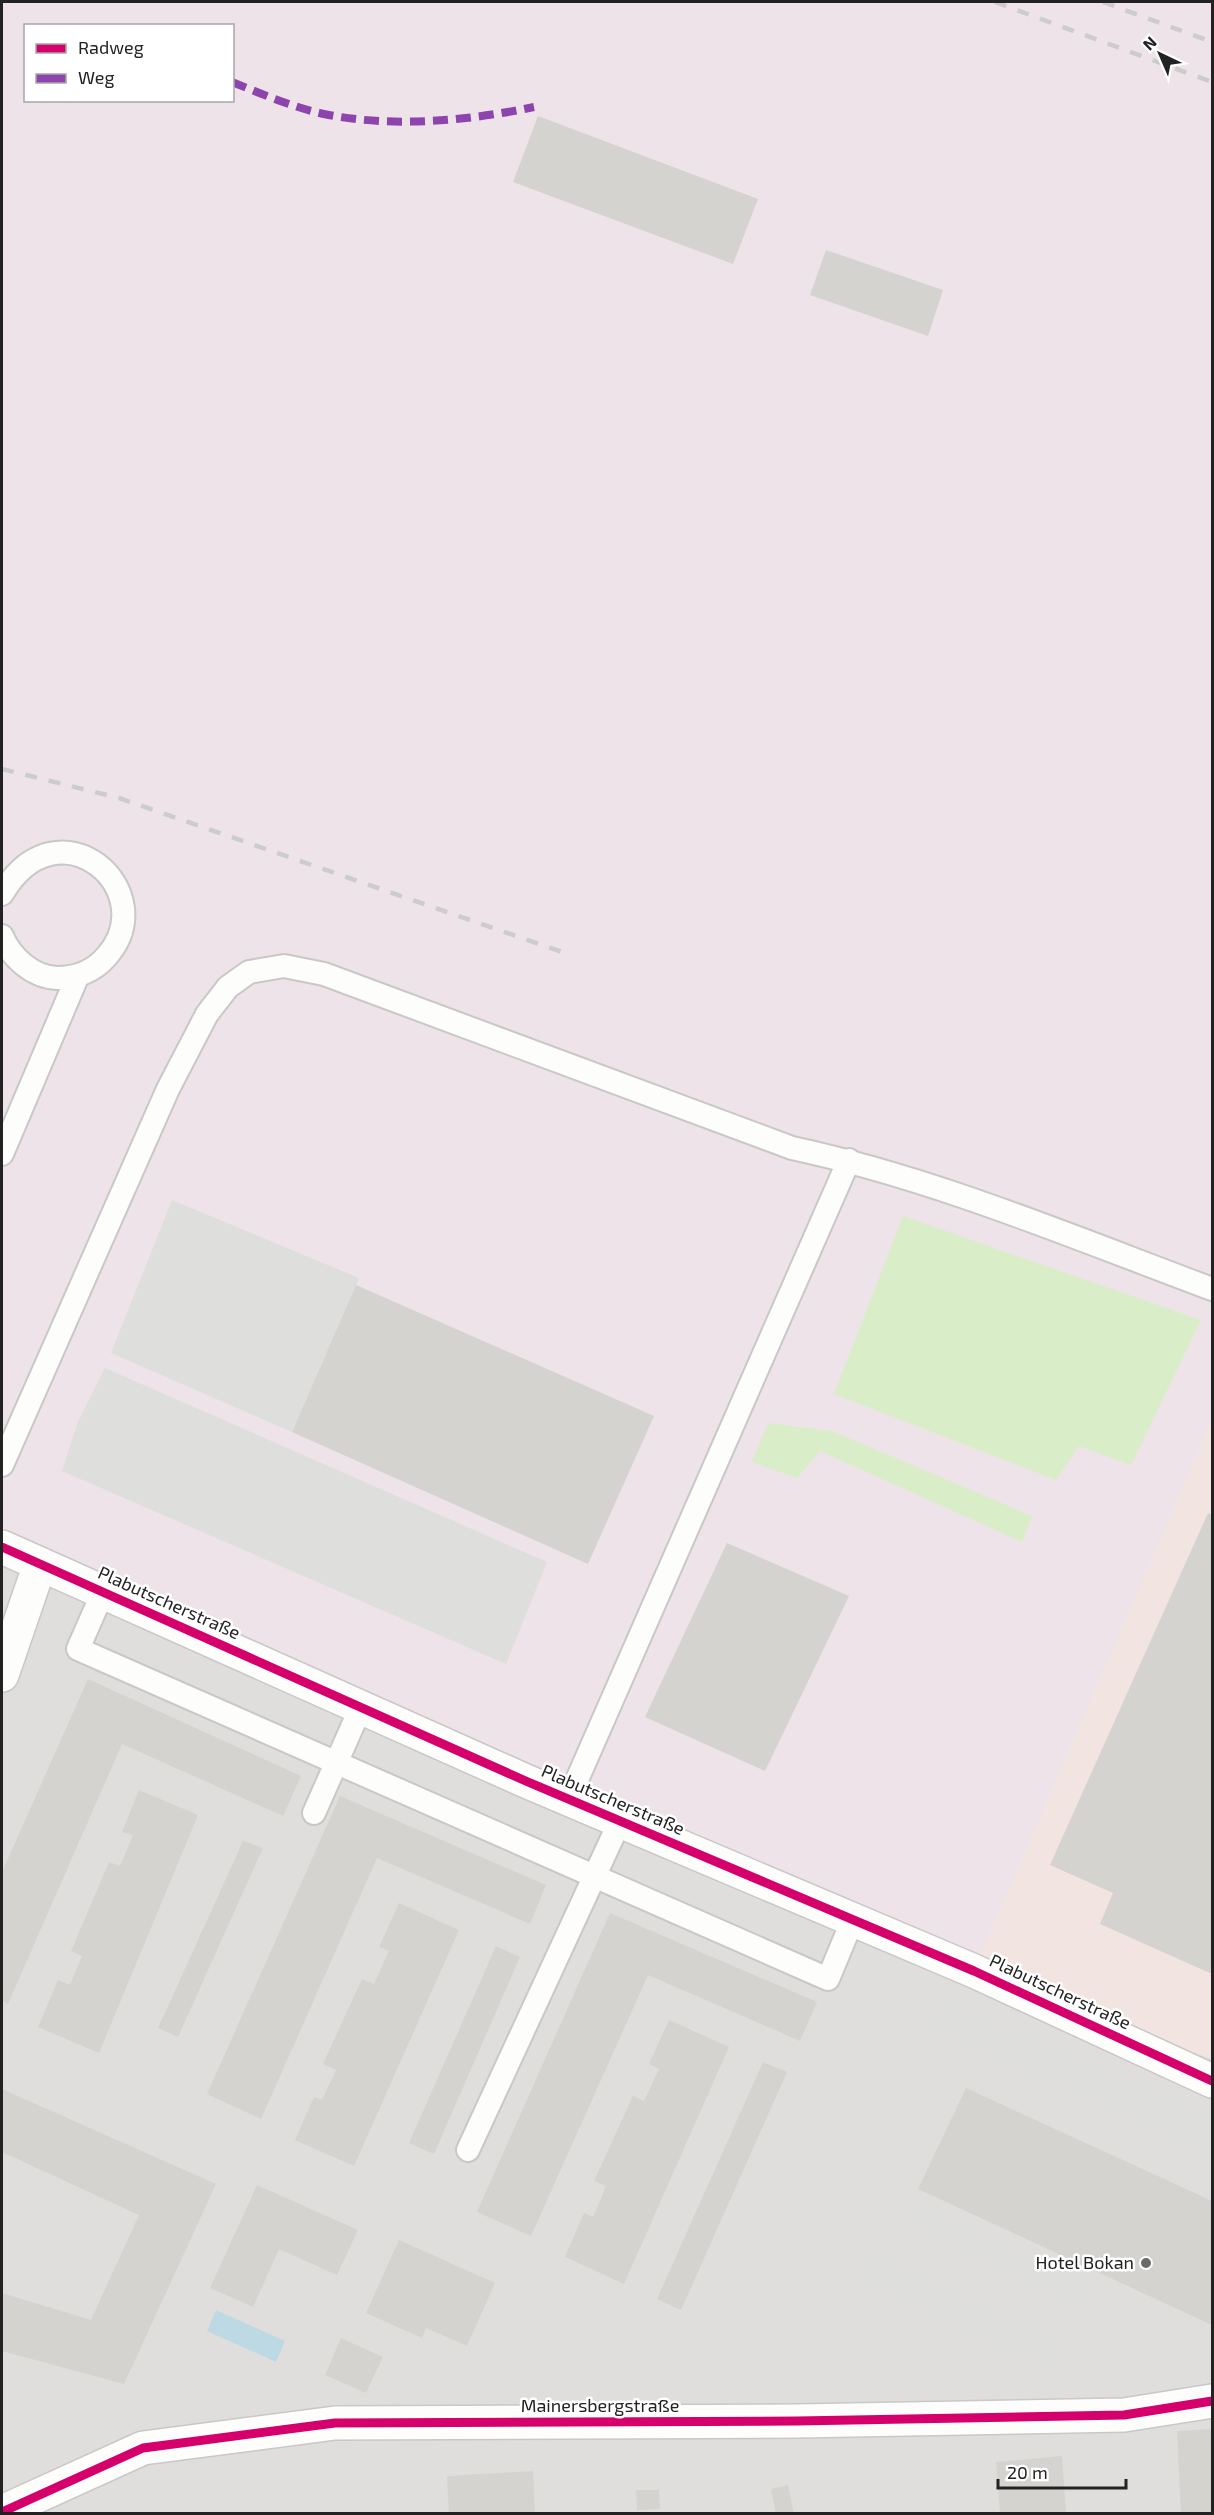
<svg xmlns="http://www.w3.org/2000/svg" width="1214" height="2515" font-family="'Exo 2',sans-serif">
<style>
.residential{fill:#dfdedc}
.commercial{fill:#f2e4e0}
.industrial{fill:#ede3e8;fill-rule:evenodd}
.religious{fill:#dededc}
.grass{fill:#d9eec8}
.water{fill:#bdd9e4}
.building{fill:#d4d3cf}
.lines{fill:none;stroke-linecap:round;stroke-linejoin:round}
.service-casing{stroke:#c9c8c6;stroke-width:26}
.minor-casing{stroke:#c9c8c6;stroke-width:36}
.tertiary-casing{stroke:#c9c8c6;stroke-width:36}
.service{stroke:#fdfdfc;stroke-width:22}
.minor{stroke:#fdfdfc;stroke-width:33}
.tertiary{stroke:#fdfdfc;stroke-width:33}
.rail{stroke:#cccccb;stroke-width:4.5;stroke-dasharray:12 12;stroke-linecap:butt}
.quiet{stroke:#8e44ad;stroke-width:8;stroke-dasharray:15 8;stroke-linecap:butt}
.cycleway-casing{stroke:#fff;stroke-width:13}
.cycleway{stroke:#d6006c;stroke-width:9}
.poi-dot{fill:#6a6a68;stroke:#fff;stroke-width:2}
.labels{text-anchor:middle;stroke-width:5;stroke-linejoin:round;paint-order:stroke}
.street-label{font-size:18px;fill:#222;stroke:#fff}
.poi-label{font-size:18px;fill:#222;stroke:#fff;text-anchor:end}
</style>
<rect width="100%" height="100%" fill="#f0efea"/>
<!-- residential -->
<path class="residential" d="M2,1547L974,1971L1212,2059V2513H2Z"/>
<!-- commercial -->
<path class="commercial" d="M1212,1420V2059L974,1971Z"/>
<!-- industrial -->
<path class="industrial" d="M2,2H1212V1420L974,1971L2,1546ZM26,26H232V100H26Z"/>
<!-- religious -->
<path class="religious" d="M172,1200L359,1278L292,1432L111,1353Z
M105,1368L547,1562L506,1664L62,1471L78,1422Z
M945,1999L1212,2116V2155L931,2029Z
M912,2204L1089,2282L1076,2305L901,2224Z
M872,2253L1062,2339L1047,2368L860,2281Z"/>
<!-- grass -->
<path class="grass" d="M903,1216L1201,1320L1131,1465L1079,1446L1056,1480L834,1394Z
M768,1423L832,1431L1032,1516L1022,1542L820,1451L797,1478L752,1462Z"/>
<!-- water -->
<path class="water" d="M216,2310L285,2341L276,2362L207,2331Z"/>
<!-- building -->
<path class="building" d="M538,116L758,199L733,264L513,182Z
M826,250L943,290L928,336L810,295Z
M356,1285L654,1416L588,1564L292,1432Z
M1208,1513L1212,1515V1974L1100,1924L1113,1893L1050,1865Z
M727,1543L849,1596L765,1771L645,1717Z
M88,1679L301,1776L283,1816L122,1744L8,2004L2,2001V1872Z
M139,1790L198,1815L99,2053L38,2027L58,1980L70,1985L82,1956L71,1951L109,1862L120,1866L133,1835L122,1832Z
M340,1796L546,1885L530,1924L377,1858L261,2119L207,2094Z
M243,1841L263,1848L178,2037L158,2028Z
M399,1903L459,1930L354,2166L295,2140L314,2097L322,2100L336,2070L323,2064L362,1979L374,1984L389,1951L379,1947Z
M610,1913L817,2002L800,2041L648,1975L531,2236L477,2212Z
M496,1946L520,1957L434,2154L409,2143Z
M669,2020L729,2047L624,2284L565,2257L584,2213L593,2217L606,2186L594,2181L633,2096L644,2101L659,2069L649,2064Z
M763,2062L787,2072L681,2310L657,2299Z
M966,2088L1212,2201V2325L918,2189Z
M2,2089L216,2184L124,2384L2,2351V2293L91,2320L139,2215L2,2152Z
M257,2185L358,2230L337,2275L279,2249L253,2307L210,2288Z
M399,2240L495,2283L467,2346L426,2328L422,2338L366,2313Z
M341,2338L383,2357L366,2393L325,2375Z
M1212,2429V2514H1181L1177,2431Z
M1062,2456L1066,2513L1000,2514L996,2462Z
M533,2471L535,2514H449L447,2476Z
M788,2485L794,2514H776L771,2489Z
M636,2490H659L660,2509L637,2510Z"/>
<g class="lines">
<defs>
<path id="service" d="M2,894C59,797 165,892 106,957C94,971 76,978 57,978C32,977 11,957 2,936
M2,1154L78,975
M2,1465L168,1089L207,1014L228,987L249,972L284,966L324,974L792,1148C936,1179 1075,1238 1212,1289
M103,1592L78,1649L828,1979L853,1919
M569,1798L849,1160
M314,1813L361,1707
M468,2150L620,1821"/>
<path id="minor" d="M2,1675L40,1564
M2,2512L143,2448L335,2423L797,2421L1124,2415L1212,2401"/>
<path id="tertiary" d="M2,1547L528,1782L974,1971L1212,2081"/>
</defs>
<!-- service casing -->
<use href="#service" class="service-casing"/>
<!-- minor casing -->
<use href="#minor" class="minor-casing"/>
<!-- tertiary casing -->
<use href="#tertiary" class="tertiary-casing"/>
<!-- service -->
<use href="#service" class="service"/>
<!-- minor -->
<use href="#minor" class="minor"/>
<!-- tertiary -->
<use href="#tertiary" class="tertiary"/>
<!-- rail -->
<path class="rail" d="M995,2L1212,82
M1103,2L1212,42
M2,769L119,798L562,952"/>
<!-- quiet -->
<path class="quiet" d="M232,82C262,94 292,107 324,114C391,128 467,121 534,107"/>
<defs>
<path id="cycleway" d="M2,1547L528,1782L974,1971L1212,2081
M2,2512L143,2448L335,2423L797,2421L1124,2415L1212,2401"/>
</defs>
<!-- cycleway casing -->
<use href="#cycleway" class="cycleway-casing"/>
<!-- cycleway -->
<use href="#cycleway" class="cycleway"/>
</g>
<!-- markers -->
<circle class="poi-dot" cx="1146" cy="2263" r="6"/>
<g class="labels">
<!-- street labels -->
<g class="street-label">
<text transform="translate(169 1603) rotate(24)" y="6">Plabutscherstraße</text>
<text transform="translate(613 1800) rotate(23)" y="6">Plabutscherstraße</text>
<text transform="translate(1060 1992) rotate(25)" y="6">Plabutscherstraße</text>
<text x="600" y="2412">Mainersbergstraße</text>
</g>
<!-- poi labels -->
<g class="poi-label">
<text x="1134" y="2269">Hotel Bokan</text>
</g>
</g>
<!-- border -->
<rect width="1214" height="2515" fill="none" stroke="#222222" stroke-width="6"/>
<!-- legend -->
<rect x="24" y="24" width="210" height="78" fill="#ffffff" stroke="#a7a7a7" stroke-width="1.5"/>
<rect x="36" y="44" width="30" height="9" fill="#d6006c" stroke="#a7a7a7" stroke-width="1.5"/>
<text x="78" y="54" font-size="18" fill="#222222">Radweg</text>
<rect x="36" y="74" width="30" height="9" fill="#8e44ad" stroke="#a7a7a7" stroke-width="1.5"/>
<text x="78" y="84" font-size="18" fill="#222222">Weg</text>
<!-- north arrow -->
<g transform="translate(1160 54) rotate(316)" stroke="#ffffff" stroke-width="4.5" paint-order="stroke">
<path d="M0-4.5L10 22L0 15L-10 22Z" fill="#222222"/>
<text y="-9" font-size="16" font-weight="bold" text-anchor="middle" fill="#222222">N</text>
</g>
<!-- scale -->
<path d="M998 2479v9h128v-9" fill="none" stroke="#222222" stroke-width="3"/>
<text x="1007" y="2479" font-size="18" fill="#222222" stroke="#ffffff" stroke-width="4.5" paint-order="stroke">20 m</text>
</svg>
